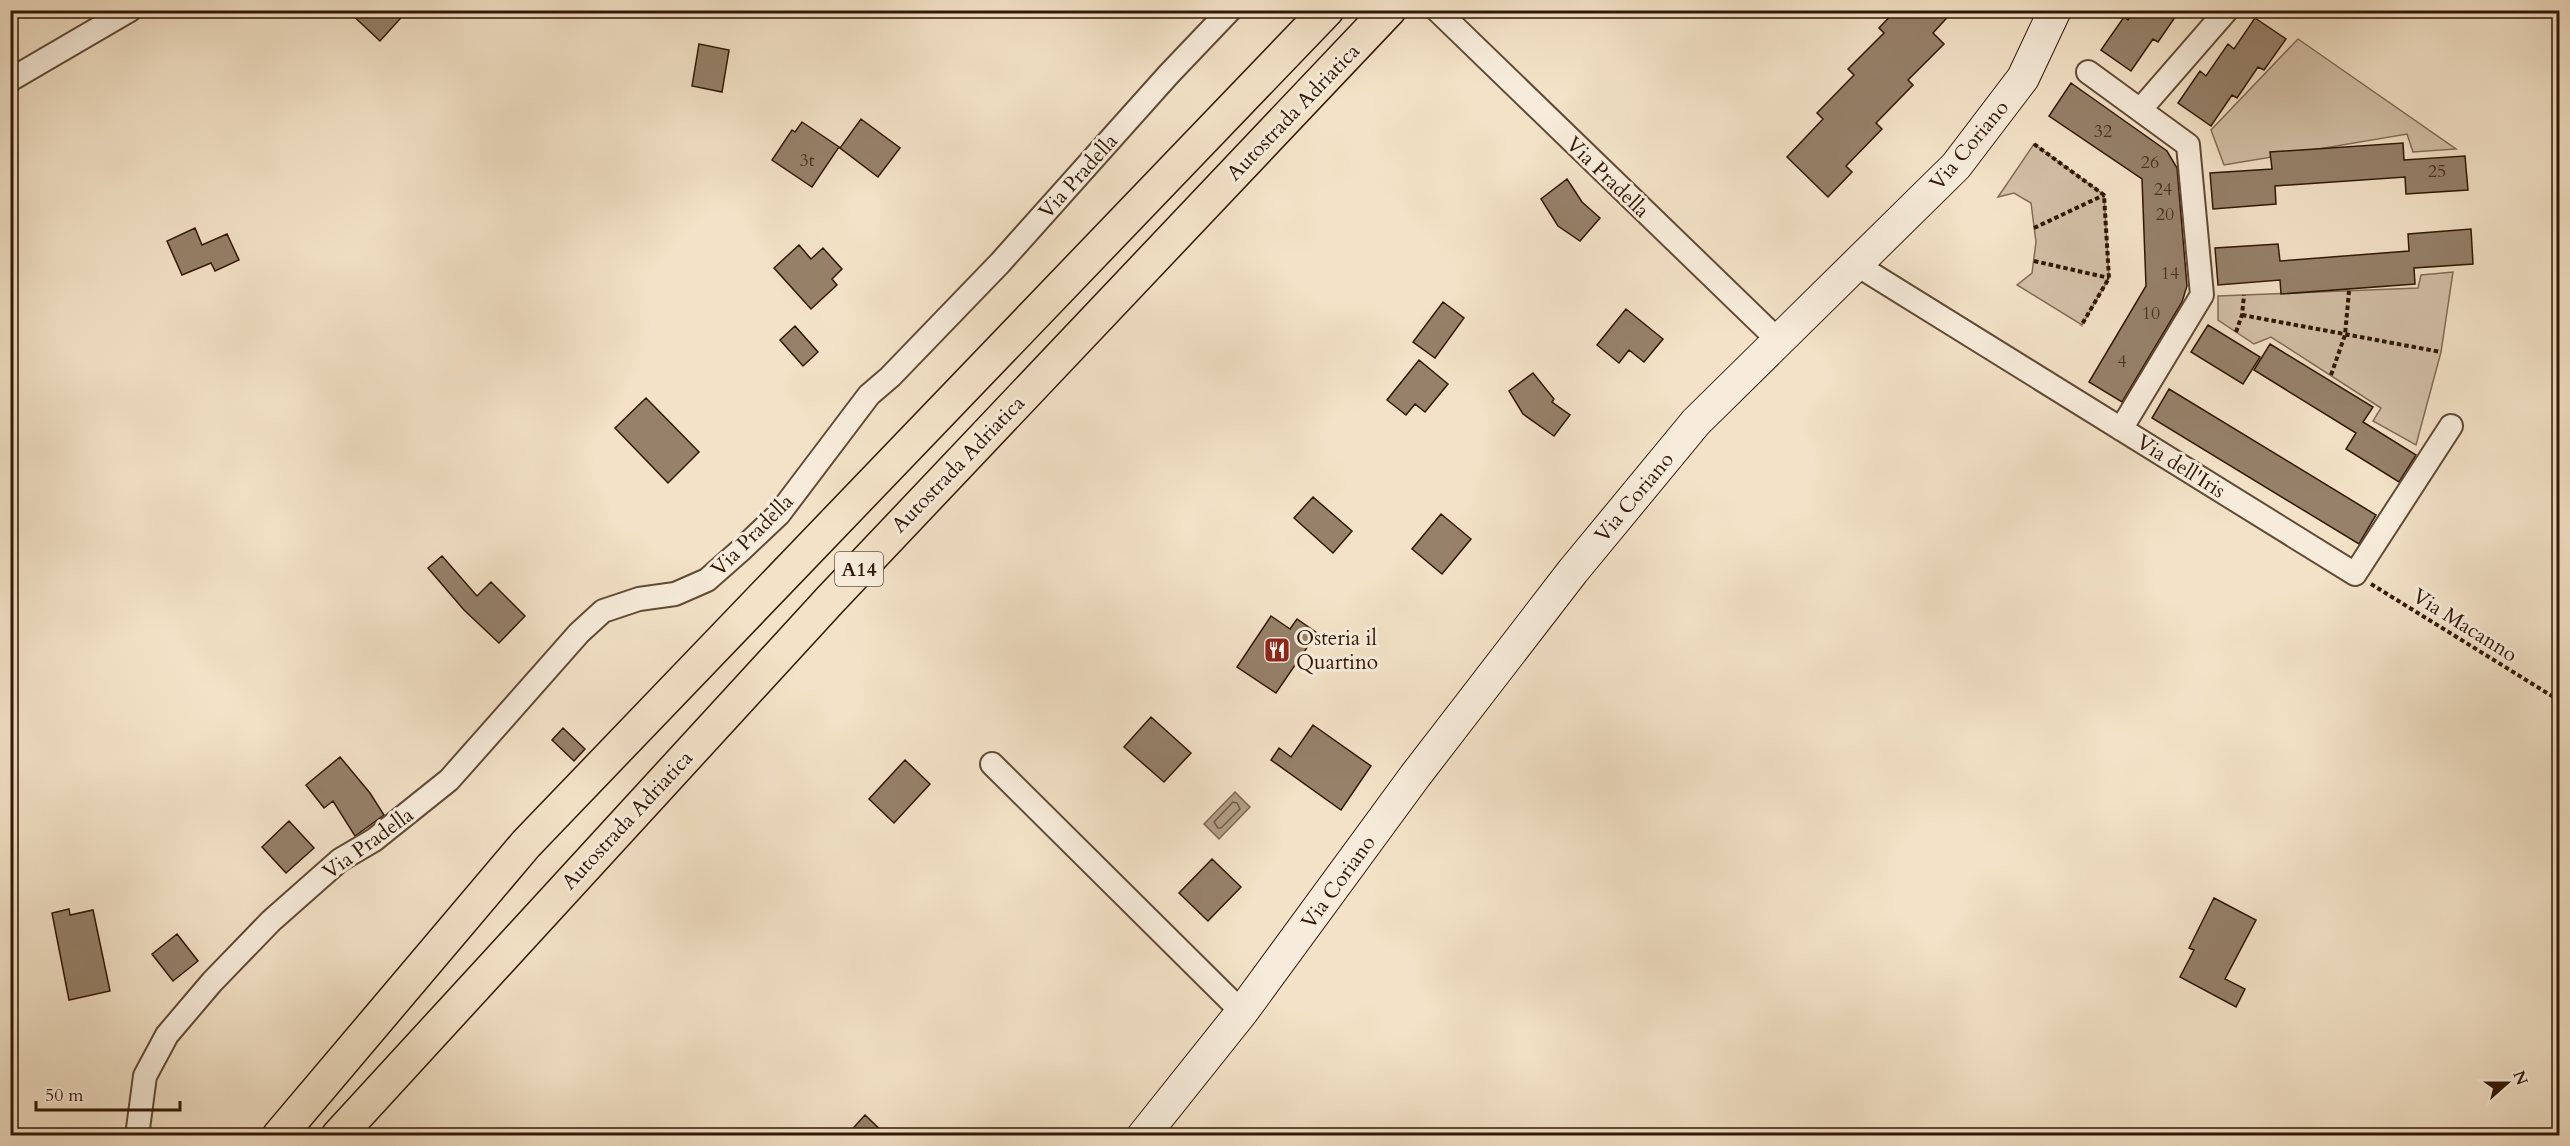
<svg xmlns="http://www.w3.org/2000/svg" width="2570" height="1146" font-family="Cardo,serif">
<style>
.green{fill:#d2bfa6;stroke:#826b56;stroke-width:1.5}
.water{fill:#b19d85;stroke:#7e6752;stroke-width:1.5}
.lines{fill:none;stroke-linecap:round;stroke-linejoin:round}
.shore{stroke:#715a45;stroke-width:1.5}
.building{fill:#96816a;stroke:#311705;stroke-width:1.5}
.street-casing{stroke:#624a36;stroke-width:26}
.secondary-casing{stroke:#311705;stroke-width:34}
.highway-casing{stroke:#311705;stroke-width:36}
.path{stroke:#311705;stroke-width:4;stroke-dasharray:4.5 3;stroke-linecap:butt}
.street{stroke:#f7ecdb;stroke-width:22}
.secondary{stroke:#f7ecdb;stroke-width:32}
.highway{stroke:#f3e2c7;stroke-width:33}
.labels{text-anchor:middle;stroke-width:6;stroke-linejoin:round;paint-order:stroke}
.number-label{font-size:18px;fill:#4a321e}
.shield{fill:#f7ecdb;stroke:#6c5745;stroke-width:1.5}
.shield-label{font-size:20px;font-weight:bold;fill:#311705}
.street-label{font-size:21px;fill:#311705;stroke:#f7ecdb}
.poi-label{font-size:21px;fill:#311705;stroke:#f7ecdb;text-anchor:start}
</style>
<rect width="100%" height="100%" fill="#f3e2c7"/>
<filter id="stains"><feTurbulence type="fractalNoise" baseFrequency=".00333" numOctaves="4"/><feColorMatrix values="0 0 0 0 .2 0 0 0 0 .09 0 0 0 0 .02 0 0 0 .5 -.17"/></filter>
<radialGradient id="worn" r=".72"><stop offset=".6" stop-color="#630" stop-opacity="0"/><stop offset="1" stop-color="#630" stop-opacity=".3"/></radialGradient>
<!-- green -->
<path class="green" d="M2298,39L2456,149L2413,152L2407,134L2224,165L2211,130Z
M2034,144L2104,195L2109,278L2082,325L2017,285L2032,273L2036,242L2031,203L2014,193L1998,197Z
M2453,272L2441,352L2416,445L2373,421L2381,408L2271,337L2254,344L2218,320V296L2418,288L2421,275Z"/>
<!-- water -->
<path class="water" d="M1235,792L1250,807L1219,839L1204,824Z"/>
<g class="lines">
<!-- shore -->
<path class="shore" d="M1233,802L1237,803L1240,809L1221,828H1218L1214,822Z"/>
</g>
<!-- building -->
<path class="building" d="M347,10H408L380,41Z
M1896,10H1954L1933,33L1944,44L1908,80L1913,85L1876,123L1882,129L1846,166L1852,172L1828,197L1787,157L1823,119L1817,113L1854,75L1848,69L1884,33L1879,28Z
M2135,10H2180L2158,42L2153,39L2131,71L2101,50L2124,17L2128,20Z
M2255,18L2286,39L2264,70L2258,67L2237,98L2232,95L2211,126L2178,103L2200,71L2206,76L2228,44L2234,49Z
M699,44L729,50L722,92L692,86Z
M2071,83L2167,151L2177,168L2187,286L2182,302L2122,402L2089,382L2146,286L2142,179L2049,116Z
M861,119L900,148L878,177L840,148Z
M802,122L839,147L812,187L772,160L792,130L795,132Z
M2403,143L2404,160L2465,156L2468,190L2406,194L2405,177L2275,186L2276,204L2213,209L2210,173L2272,169L2270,152Z
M1567,179L1582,202L1600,218L1580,241L1558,226L1541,199Z
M195,228L202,245L227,234L239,260L215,271L211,263L182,275L167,241Z
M2471,229L2473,264L2414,268L2415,284L2281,294L2280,280L2218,285L2215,248L2278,244L2280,261L2409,251L2408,234Z
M799,245L811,259L823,248L842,269L832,279L837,285L811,309L774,268Z
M1443,302L1464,318L1435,358L1413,342Z
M1626,309L1663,339L1644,362L1629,350L1619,363L1597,345Z
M2208,325L2260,357L2243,384L2191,352Z
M795,326L818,352L803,366L780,340Z
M2270,344L2373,407L2363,422L2416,455L2399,482L2346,449L2356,433L2254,370Z
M1419,360L1448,384L1425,412L1415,404L1406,415L1387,400Z
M1533,373L1554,399L1552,402L1570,415L1554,436L1523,414L1509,391Z
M2169,389L2376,515L2359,544L2152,418Z
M646,398L699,452L668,483L615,428Z
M1313,497L1352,531L1333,553L1294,518Z
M1441,514L1471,539L1442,574L1412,549Z
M442,556L477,596L491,582L525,616L499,643L464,610L428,568Z
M1271,616L1290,629L1297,619L1317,633L1276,693L1237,667Z
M1151,717L1191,753L1164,782L1124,747Z
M1313,725L1371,766L1341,810L1271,760L1279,748L1291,757Z
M563,728L585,749L574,761L552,740Z
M340,757L370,793L384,815L355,836L333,801L324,808L306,785Z
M905,760L930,784L894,823L869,799Z
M289,821L314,848L286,873L262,847Z
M1212,859L1241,887L1208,921L1179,893Z
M2214,898L2256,920L2225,979L2245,989L2236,1007L2180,977L2194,950L2189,948Z
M69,909L70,915L93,910L110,991L69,1000L52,913Z
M177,934L198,961L173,981L152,954Z
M865,1115L887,1136H846Z"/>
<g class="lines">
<defs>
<path id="street" d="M1437,10L1780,342
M2088,72L2188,145L2202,295L2121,429
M10,80L130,10
M2140,110L2227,10
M1857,265L2355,574L2451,426
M992,764L1242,1012
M137,1136L145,1076L167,1035L212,982L271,921L340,860L374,840L449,780L579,633L603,611L639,599L675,594L707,580L741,550L779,514L869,395L890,377L1000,263L1169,74L1230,10"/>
<path id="secondary" d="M1143,1136L1242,1012L1415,776L1573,571L1696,422L1956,166L2023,78L2055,10"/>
<path id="highway" d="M279,1136L526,844L1327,10
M338,1136L830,600L1389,10"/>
</defs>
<!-- street casing -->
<use href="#street" class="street-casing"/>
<!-- secondary casing -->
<use href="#secondary" class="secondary-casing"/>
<!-- highway casing -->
<use href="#highway" class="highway-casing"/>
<!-- path -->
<path class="path" d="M2034,144L2104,195L2109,278L2081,326
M2034,228L2104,195
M2034,261L2109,278
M2242,315L2441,352
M2236,332L2242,315L2244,295
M2331,375L2345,335L2349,291
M2371,584L2560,701"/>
<!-- street -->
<use href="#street" class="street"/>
<!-- secondary -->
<use href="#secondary" class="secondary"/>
<!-- highway -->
<use href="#highway" class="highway"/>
</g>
<!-- icons -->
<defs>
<symbol id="restaurant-square" viewBox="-11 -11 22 22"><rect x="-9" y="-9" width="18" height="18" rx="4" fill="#8f2418" stroke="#f7ecdb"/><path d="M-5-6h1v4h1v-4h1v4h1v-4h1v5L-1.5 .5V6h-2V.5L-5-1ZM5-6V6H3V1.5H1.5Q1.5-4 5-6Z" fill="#fff"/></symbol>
</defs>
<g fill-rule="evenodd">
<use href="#restaurant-square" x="1262" y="635" width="30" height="30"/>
</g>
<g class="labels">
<!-- number labels -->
<g class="number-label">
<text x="2103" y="137">32</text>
<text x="807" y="166">3t</text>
<text x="2150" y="168">26</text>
<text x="2437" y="177">25</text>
<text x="2163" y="195">24</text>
<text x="2165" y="220">20</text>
<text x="2170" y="279">14</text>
<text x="2151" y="319">10</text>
<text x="2122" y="367">4</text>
</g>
<!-- shield labels -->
<rect class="shield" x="835" y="552" width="48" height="34" rx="4.5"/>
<g class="shield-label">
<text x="859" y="576">A14</text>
</g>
<!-- street labels -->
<g class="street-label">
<text transform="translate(1293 112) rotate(-46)" y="7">Autostrada Adriatica</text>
<text transform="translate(1969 145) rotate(-50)" y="7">Via Coriano</text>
<text transform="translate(1078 176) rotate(-48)" y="7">Via Pradella</text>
<text transform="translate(1608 177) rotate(44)" y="7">Via Pradella</text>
<text transform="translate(958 464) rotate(-46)" y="7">Autostrada Adriatica</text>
<text transform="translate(2181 466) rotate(32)" y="7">Via dell'Iris</text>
<text transform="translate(1634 497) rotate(-50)" y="7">Via Coriano</text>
<text transform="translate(752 535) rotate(-45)" y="7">Via Pradella</text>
<text transform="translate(2465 625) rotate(32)" y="7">Via Macanno</text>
<text transform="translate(627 820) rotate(-47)" y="7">Autostrada Adriatica</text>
<text transform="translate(368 843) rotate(-36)" y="7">Via Pradella</text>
<text transform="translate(1338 882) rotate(-54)" y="7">Via Coriano</text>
</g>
<!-- poi labels -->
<g class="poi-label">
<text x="1296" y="645">Osteria il<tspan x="1296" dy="24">Quartino</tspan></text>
</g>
</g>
<!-- margin -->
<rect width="2570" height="1146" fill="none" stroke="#f3e2c7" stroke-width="36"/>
<rect x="12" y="12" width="2546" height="1122" fill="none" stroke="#311705" stroke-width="3"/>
<rect x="18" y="18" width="2534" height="1110" fill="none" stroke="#311705" stroke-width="1.5"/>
<!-- north arrow -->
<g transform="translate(2507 1083) rotate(69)" stroke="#f7ecdb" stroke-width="4.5" paint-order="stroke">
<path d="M0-4.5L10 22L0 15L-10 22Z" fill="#311705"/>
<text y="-9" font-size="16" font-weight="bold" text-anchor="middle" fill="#311705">N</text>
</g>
<!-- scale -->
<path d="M36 1101v9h144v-9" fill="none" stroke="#311705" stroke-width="3"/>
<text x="45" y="1101" font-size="18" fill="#311705" stroke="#f7ecdb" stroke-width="4.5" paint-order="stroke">50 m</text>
<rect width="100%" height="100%" filter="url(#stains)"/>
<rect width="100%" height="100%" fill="url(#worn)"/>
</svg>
